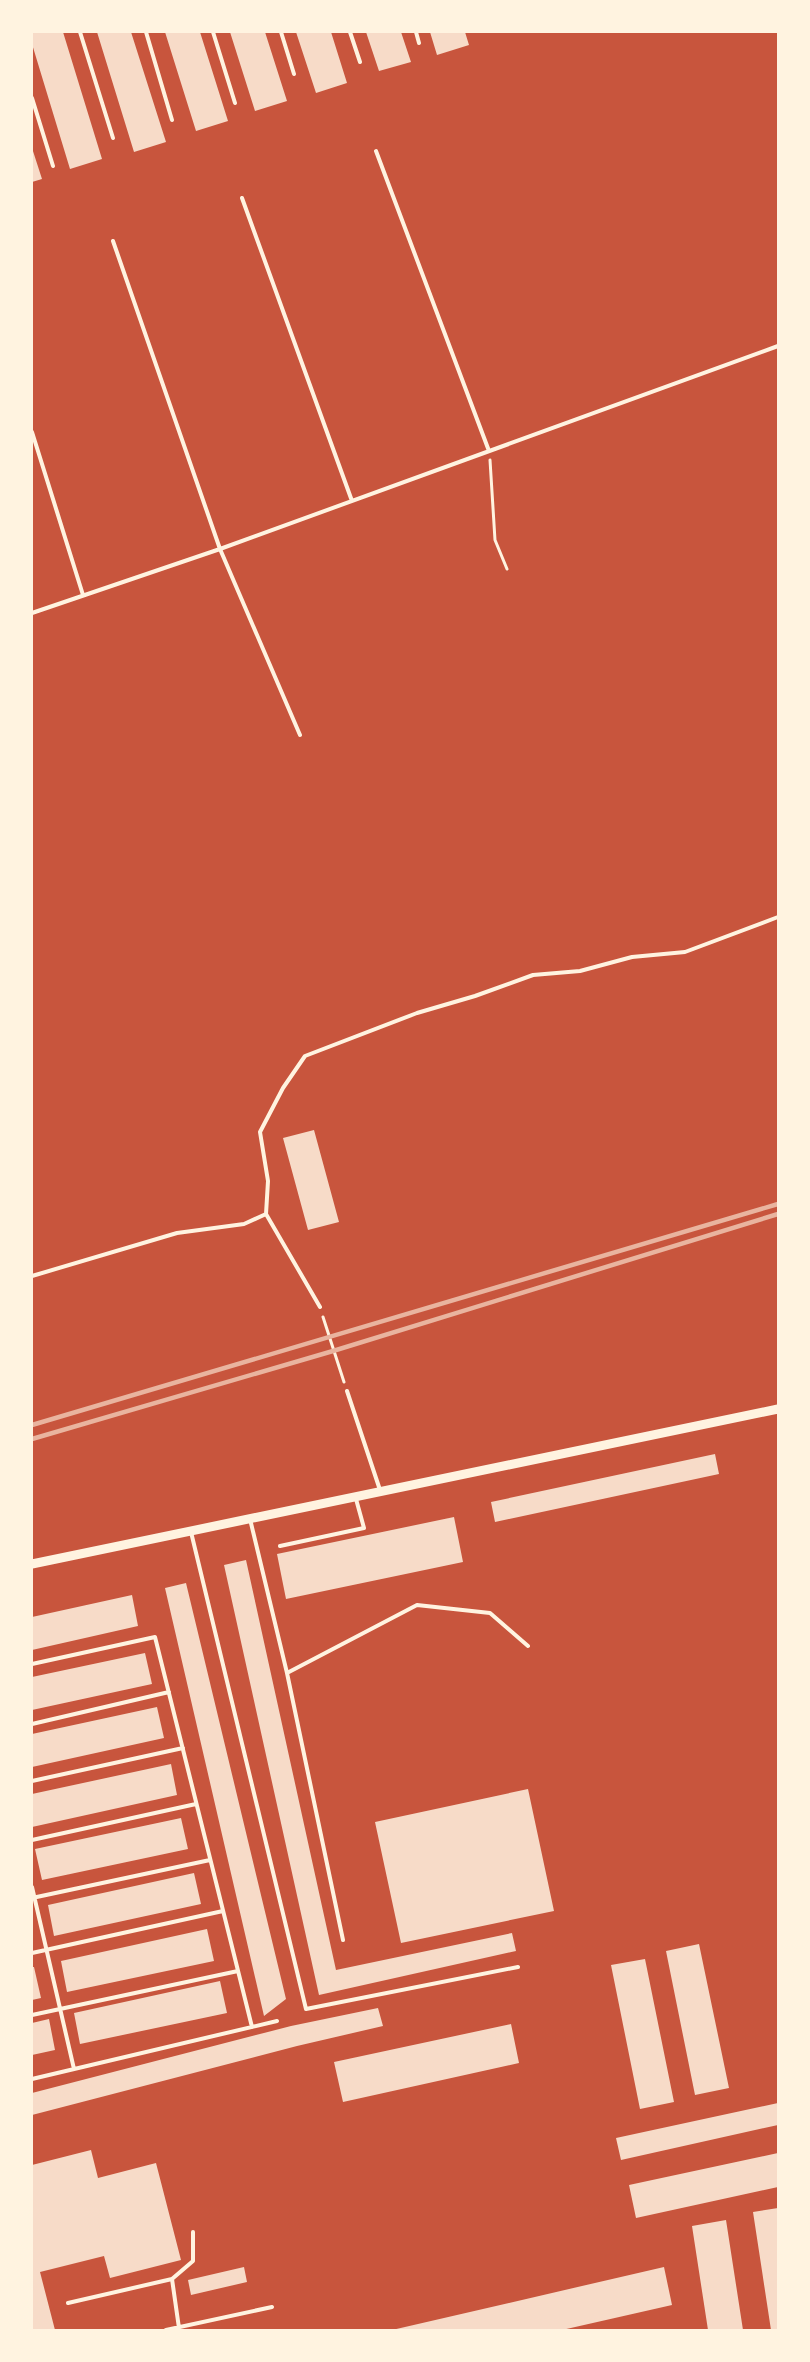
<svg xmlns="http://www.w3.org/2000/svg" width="810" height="2362" font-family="Roboto,sans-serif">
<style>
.building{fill:#f7dbc8}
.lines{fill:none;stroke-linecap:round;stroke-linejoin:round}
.path{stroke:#fff3e0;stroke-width:3}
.service{stroke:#fff3e0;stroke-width:4}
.tertiary{stroke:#fff3e0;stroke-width:9}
.rail{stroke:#e9b49f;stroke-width:4.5}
</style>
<rect width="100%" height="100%" fill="#c8553d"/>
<!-- building -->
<path class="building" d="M32,32H63L102,159L70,169L32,44Z
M97,32H131L166,142L134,152Z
M165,32H200L228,121L196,131Z
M230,32H265L287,101L255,111Z
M296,32H331L347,83L316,93Z
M366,32H401L411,62L379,71Z
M430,32H465L469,45L437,55Z
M32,148L42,179L32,182Z
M314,1130L339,1222L308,1230L283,1138Z
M715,1454L719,1474L495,1522L491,1502Z
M454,1517L463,1562L286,1599L277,1554Z
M246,1560L336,1970L512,1933L516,1951L319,1995L224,1565Z
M186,1583L286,1999L264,2016L165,1588Z
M132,1595L138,1626L32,1650V1617Z
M145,1653L152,1684L32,1710V1677Z
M157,1707L164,1738L32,1767V1734Z
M171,1764L177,1795L32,1827V1794Z
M528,1789L554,1911L401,1943L375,1822Z
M181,1818L188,1849L42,1880L35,1849Z
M194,1873L201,1904L54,1936L48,1905Z
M207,1929L214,1961L67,1992L61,1961Z
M699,1944L729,2088L695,2095L666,1951Z
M645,1959L674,2102L640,2109L611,1965Z
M32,1967H34L41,1998L32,2000Z
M220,1981L227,2013L80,2044L74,2013Z
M378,2008L383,2026L297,2046L32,2115V2093L291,2026Z
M49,2019L55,2050L32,2055V2023Z
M511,2024L519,2063L343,2102L334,2062Z
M778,2103V2125L621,2160L616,2138Z
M91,2150L98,2178L156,2163L181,2260L110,2278L104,2256L40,2272L55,2330H32V2165Z
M778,2153V2187L636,2218L629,2185Z
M778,2208V2330H771L753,2212Z
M726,2220L743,2330H708L692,2226Z
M244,2267L247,2282L191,2295L188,2280Z
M664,2267L672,2305L562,2330H392Z"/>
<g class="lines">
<!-- path -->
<path class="path" d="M490,460L495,540L507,569
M323,1317L344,1382"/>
<!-- service -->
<path class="service" d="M80,32L113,138
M146,32L172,120
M213,32L235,103
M281,32L294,74
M350,32L360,62
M416,32L419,43
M32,98L53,166
M376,151L489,451
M242,198L352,501
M113,241L220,549L300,735
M32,432L83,595
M32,613L220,549L778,346
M32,1276L177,1233L244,1224L266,1214
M320,1307L266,1214L268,1181L260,1132L283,1088L305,1056L417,1013L475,996L533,975L580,971L632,957L685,952L778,917
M347,1391L380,1490
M250,1519L287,1673L343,1940
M191,1532L306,2009L518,1967
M280,1546L364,1528L356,1499
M32,1664L155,1637L252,2027
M287,1673L417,1605L490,1613L528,1646
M32,1724L169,1692
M32,1781L183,1748
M32,1840L196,1804
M32,1887L74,2069
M32,1898L210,1860
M32,1953L223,1911
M32,2015L238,1971
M32,2079L277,2021
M172,2279L193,2261V2232
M68,2303L172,2279L179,2328
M166,2330L272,2307"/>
<!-- tertiary -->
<path class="tertiary" d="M32,1564L778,1409"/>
<!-- rail -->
<path class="rail" d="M32,1425L778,1204
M32,1439L333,1351L778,1214"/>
</g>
<!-- border -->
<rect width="810" height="2362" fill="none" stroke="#fff3e0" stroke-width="66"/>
</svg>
